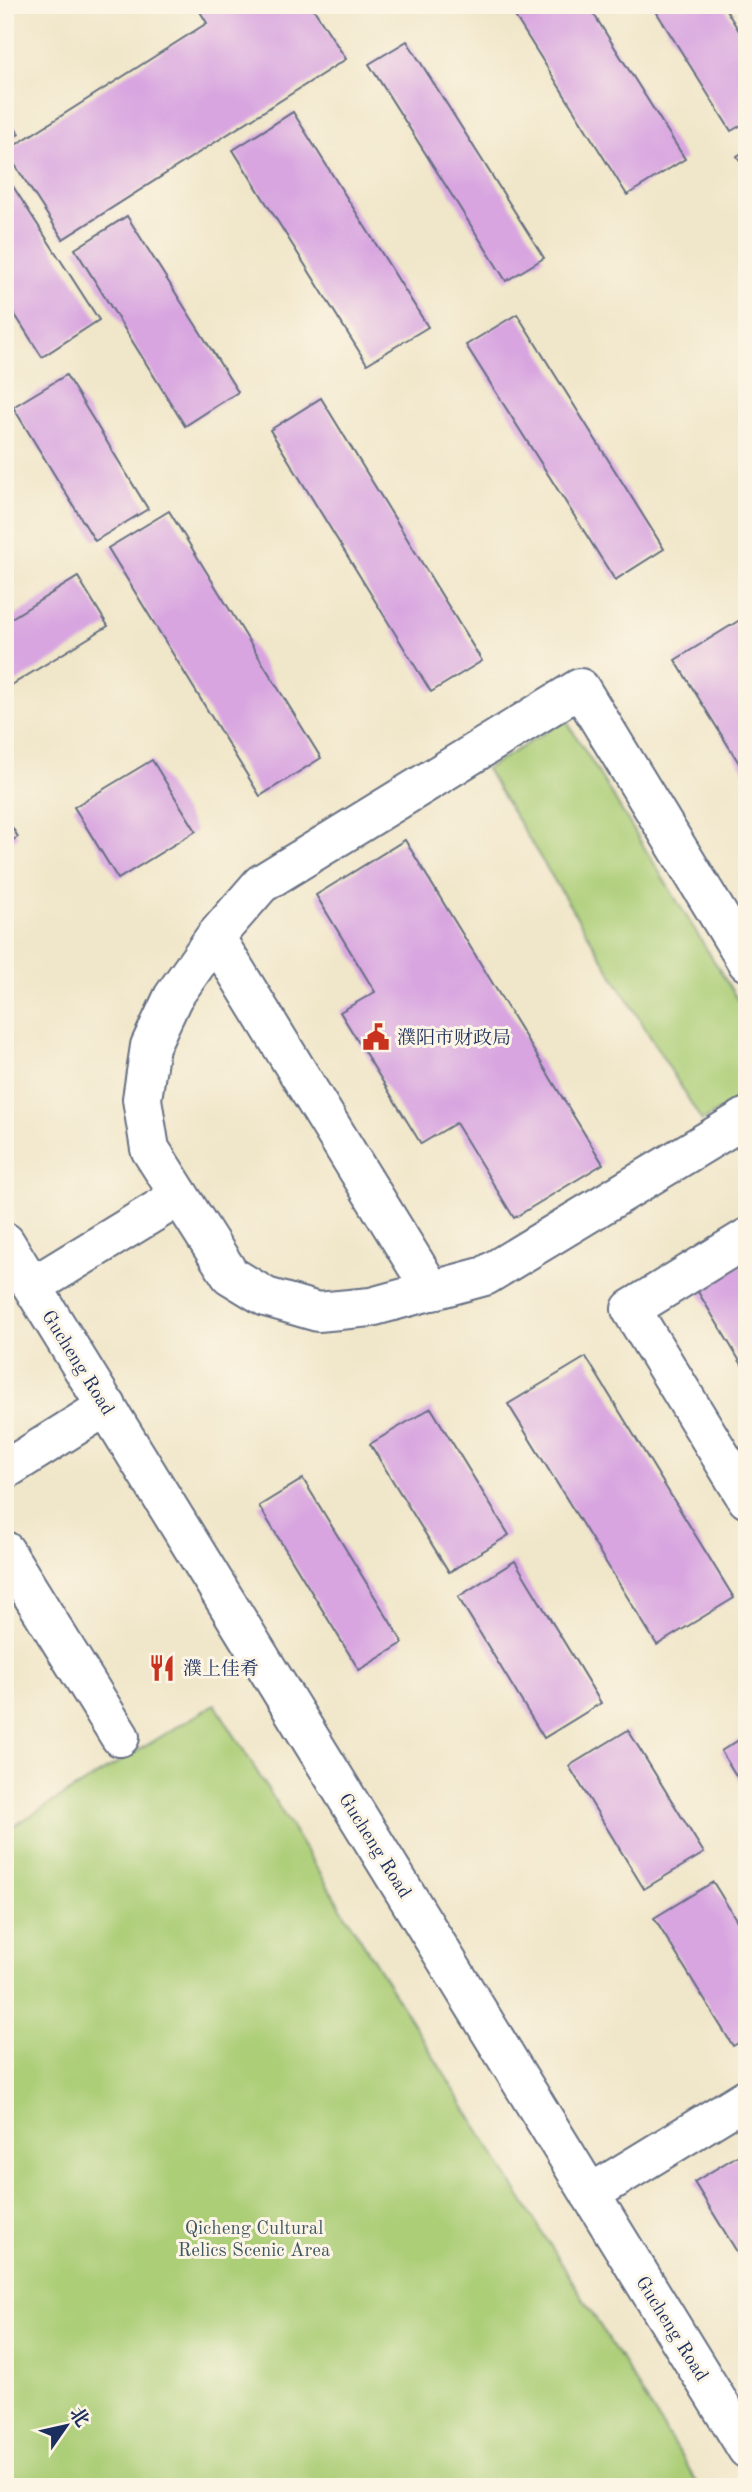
<svg xmlns="http://www.w3.org/2000/svg" width="752" height="2492" font-family="'Old Standard TT','Noto Serif SC',serif">
<style>
.green{fill:#acce77;stroke:#647e6a;stroke-width:2}
.building{fill:#d8a5e0}
.lines{fill:none;stroke-linecap:round;stroke-linejoin:round}
.minor-casing{stroke:#666f83;stroke-width:42}
.minor{stroke:#fff;stroke-width:38}
.labels{text-anchor:middle;stroke-width:6;stroke-linejoin:round;paint-order:stroke}
.poi-label{font-size:19px;fill:#1b2f5e;stroke:#fcf5e5;text-anchor:start}
.street-label{font-size:19px;fill:#1b2f5e;stroke:#fcf5e5}
.park-label{font-size:19px;fill:#3f5764;stroke:#fcf5e5}
</style>
<rect width="100%" height="100%" fill="#fcf5e5"/>
<filter id="ink" filterUnits="userSpaceOnUse"><feTurbulence type="fractalNoise" baseFrequency=".0143" numOctaves="2"/><feDisplacementMap in="SourceGraphic" scale="14" xChannelSelector="R" yChannelSelector="G"/><feConvolveMatrix kernelMatrix="1 2 1 2 8 2 1 2 1" color-interpolation-filters="sRGB"/></filter>
<filter id="wash" filterUnits="userSpaceOnUse"><feTurbulence type="fractalNoise" baseFrequency=".00686" numOctaves="4" result="noise"/><feDisplacementMap in="SourceGraphic" scale="28" xChannelSelector="R" yChannelSelector="G"/><feGaussianBlur stdDeviation="1.57" result="paint"/><feColorMatrix in="noise" values="0 0 0 0 0 0 0 0 0 0 0 0 0 0 0 0 0 1.4 0 .05"/><feComposite in="paint" operator="in"/></filter>
<g filter="url(#wash)">
<rect width="100%" height="100%" fill="#f0e6c9"/>
<!-- green -->
<path class="green" d="M566,720L747,1015V1093L702,1121L486,769Z
M215,1704L700,2487H5V1831Z"/>
<g id="blocks">
<!-- building -->
<path class="building" d="M196,5H311L346,59L63,239L6,151L207,23Z
M508,5H588L685,159L627,195Z
M652,5H723L747,44V122L731,131Z
M407,41L544,258L506,281L369,64Z
M5,112L19,134L5,142Z
M293,112L428,327L367,364L233,150Z
M747,150V171L737,156Z
M5,174L99,320L42,357L5,299Z
M127,216L238,392L185,426L75,249Z
M517,314L664,549L615,580L466,345Z
M66,375L148,509L95,541L13,407Z
M321,398L482,661L431,692L270,430Z
M169,511L321,758L260,796L108,548Z
M78,577L108,626L5,689V622Z
M743,618L747,624V776L675,660Z
M152,760L196,831L118,879L74,807Z
M5,816L18,837L5,845Z
M405,840L603,1164L514,1218L456,1123L421,1144L340,1012L375,992L316,895Z
M747,1260V1373L697,1290Z
M586,1357L734,1598L657,1645L508,1404Z
M431,1408L509,1535L449,1572L370,1444Z
M303,1479L403,1643L359,1670L259,1506Z
M515,1561L601,1703L544,1738L458,1597Z
M628,1730L704,1853L644,1889L569,1766Z
M747,1735V1793L721,1751Z
M713,1882L747,1937V2038L733,2046L654,1918Z
M747,2150V2268L694,2182Z"/>
</g>
</g>
<g filter="url(#ink)">
<use href="#blocks" fill-opacity="0" stroke="#666f83" stroke-width="2"/>
<g class="lines">
<defs>
<path id="minor" d="M215,937L432,1291
M747,962L580,688L261,884L215,937L173,997L150,1046L142,1099L150,1149L230,1275L266,1297L318,1312L371,1307L485,1276L747,1117
M747,1238L631,1309L747,1499
M5,1242L747,2449
M33,1286L180,1196
M5,1470L107,1406
M5,1551L120,1737
M590,2194L747,2098"/>
</defs>
<!-- minor casing -->
<use href="#minor" class="minor-casing"/>
<!-- minor -->
<use href="#minor" class="minor"/>
</g>
</g>
<!-- icons -->
<defs>
<symbol id="civic-bare" viewBox="-9 -9 18 18"><path d="M-.6-6.5H3V-4.5H.6V-3L4-1V1h2V6H-6V1h2V-1L-.6-3ZM-1.2 2.5V6h2.4V2.5Z" fill="#c8321e" stroke="#fcf5e5" stroke-width="2.5" paint-order="stroke"/></symbol>
<symbol id="restaurant-bare" viewBox="-9 -9 18 18"><path d="M-5-6h1v4h1v-4h1v4h1v-4h1v5L-1.5 .5V6h-2V.5L-5-1ZM5-6V6H3V1.5H1.5Q1.5-4 5-6Z" fill="#c8321e" stroke="#fcf5e5" stroke-width="2.5" paint-order="stroke"/></symbol>
</defs>
<g fill-rule="evenodd">
<use href="#civic-bare" x="357" y="1018" width="38" height="38"/>
<use href="#restaurant-bare" x="143" y="1649" width="38" height="38"/>
</g>
<g class="labels">
<!-- poi labels -->
<g class="poi-label">
<text x="397" y="1044">濮阳市财政局</text>
<text x="183" y="1675">濮上佳肴</text>
</g>
<!-- street labels -->
<g class="street-label">
<text transform="translate(79 1362) rotate(58)" y="7">Gucheng Road</text>
<text transform="translate(376 1845) rotate(58)" y="7">Gucheng Road</text>
<text transform="translate(673 2328) rotate(58)" y="7">Gucheng Road</text>
</g>
<!-- park labels -->
<g class="park-label">
<text x="254" y="2234">Qicheng Cultural<tspan x="254" dy="22">Relics Scenic Area</tspan></text>
</g>
</g>
<!-- margin -->
<rect width="752" height="2492" fill="none" stroke="#fcf5e5" stroke-width="28"/>
<!-- north arrow -->
<g transform="translate(66 2426) rotate(56)" stroke="#fcf5e5" stroke-width="5" paint-order="stroke">
<path d="M0-5L12 26L0 18L-12 26Z" fill="#1b2f5e"/>
<text y="-10" font-size="19" font-weight="bold" text-anchor="middle" fill="#1b2f5e">北</text>
</g>
</svg>
